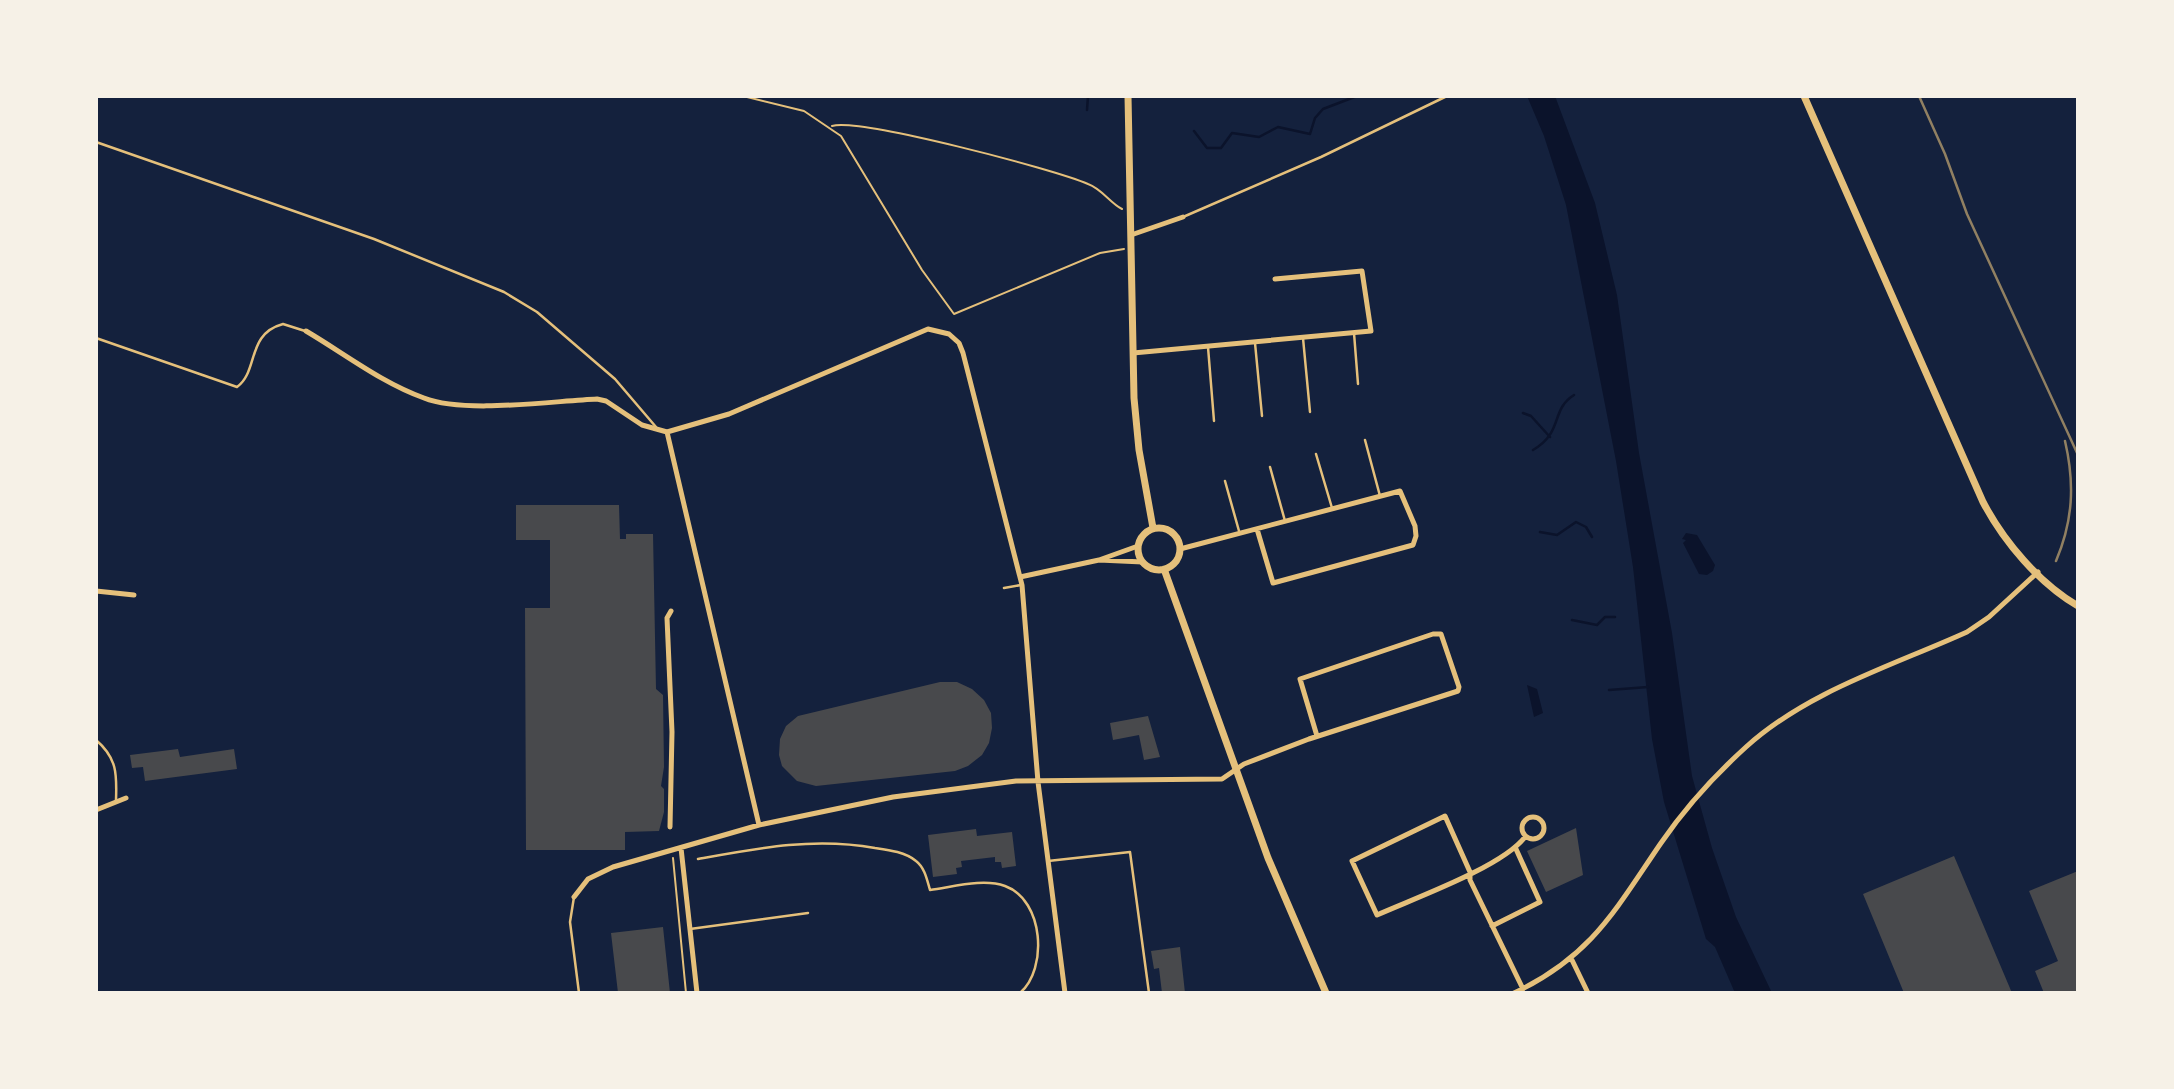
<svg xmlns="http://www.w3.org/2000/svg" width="2174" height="1089" font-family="Cabin,sans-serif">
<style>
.water{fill:#0b132b}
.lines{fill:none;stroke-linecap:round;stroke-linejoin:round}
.stream{stroke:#0b132b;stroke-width:2.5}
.building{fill:#48494c}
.path{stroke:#e5c07b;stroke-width:2}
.service{stroke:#e5c07b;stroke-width:2.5}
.minor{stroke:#e5c07b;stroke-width:5}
.tertiary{stroke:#e5c07b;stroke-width:7}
.rail{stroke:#918062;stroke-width:2.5}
</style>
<rect width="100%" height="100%" fill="#14213d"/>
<!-- water -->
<path class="water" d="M1527,96H1555L1595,203L1617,295L1639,453L1672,633L1692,776L1712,848L1736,917L1772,993H1735L1715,947L1706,939L1664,802L1652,739L1633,567L1616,461L1566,205L1544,136Z
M1686,533L1697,535L1715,565L1713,571L1707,575L1699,574L1683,543L1686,540L1682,539Z
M1527,685L1537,689L1543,713L1534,717Z"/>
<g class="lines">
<!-- stream -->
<path class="stream" d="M1087,110L1088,96
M1194,131L1207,148H1221L1232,133L1259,137L1278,127L1310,134L1315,118L1323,109L1357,96
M1523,413L1531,416L1550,437
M1533,450C1564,432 1550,410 1574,395
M1540,532L1557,535L1576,522L1586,527L1592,537
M1572,620L1597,625L1605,617H1615
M1609,690L1648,687"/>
</g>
<!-- building -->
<path class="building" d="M516,505H619L620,539H626V534H653L656,689L663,695L664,767L661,786L664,789V812L659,831L625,832V850H526L525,608H550V540H516Z
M940,682H957L972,689L984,700L991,713L992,728L989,743L982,755L968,766L955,771L816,786L797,781L782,766L779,755L780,739L786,726L798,716Z
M1148,716L1160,757L1144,760L1139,735L1113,740L1110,723Z
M178,749L180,757L234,749L237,769L145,781L143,767L132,768L130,755Z
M1576,828L1583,875L1546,892L1527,851Z
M976,829L977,836L1012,832L1016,866L1002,868L1001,862H995V857L961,861L962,867L956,868L957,874L933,877L928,835Z
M1954,856L2012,993H1904L1863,894Z
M2078,871V993H2044L2035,971L2058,961L2029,891Z
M663,927L670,993H618L611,933Z
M1180,947L1185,993H1162L1159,968L1154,969L1151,951Z"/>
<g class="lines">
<!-- path -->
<path class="path" d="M743,96L804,111L841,136L922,270L954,314L1100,253L1124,249
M832,126C859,118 1054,169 1088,184C1102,189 1110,203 1122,209
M673,858L686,993"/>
<!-- service -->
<path class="service" d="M96,142L374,239L504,292L537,312L615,379L656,427
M1183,217L1321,157L1447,96
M1354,333L1358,384
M96,338L237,387C259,371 246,334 283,324L305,331
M1303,338L1310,412
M1255,343L1262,416
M1208,347L1214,421
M1365,440L1380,496
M1316,454L1332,508
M1270,467L1285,521
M1225,481L1239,531
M1004,588L1021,585
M96,740C117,758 117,774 116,800
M698,859C758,848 814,837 875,848C889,850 905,852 916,861C925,868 927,880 930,890C953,887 983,878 1005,886C1044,900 1048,969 1020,993
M1048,861L1130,852L1149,993
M574,897L570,922L579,993
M690,929L808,913"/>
<!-- minor -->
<path class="minor" d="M1131,235L1183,217
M306,331C345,354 382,383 424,398C464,414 552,401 597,399L606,401L642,425L667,432
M1133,353L1371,331L1362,271L1275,279
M667,432L729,414L928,329L949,334L959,343L963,353L1022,585L1038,782L1065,993
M667,432L759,825
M1180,549L1400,491L1415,526L1416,536L1413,545L1273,583L1257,529
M1099,560L1143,562
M1020,577L1099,560L1138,546
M96,591L134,595
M96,810L126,798
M1522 828a11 11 0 1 1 22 0a11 11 0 1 1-22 0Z
M670,827L672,732L667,618L671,611
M681,848L697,993
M574,897L588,879L613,867L759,825L893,797L1016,781L1222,779L1244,764L1309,739L1458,691L1459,687L1441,634H1433L1300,679L1317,736
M1492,926L1540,902L1516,849
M1571,958L1588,993
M1523,989L1470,880V872L1445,816L1352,861L1377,915C1415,898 1502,867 1525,837
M1514,993C1592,956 1615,910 1661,843C1685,808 1714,776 1746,747C1808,691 1892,666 1967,632L1989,617L2038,572"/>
<!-- tertiary -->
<path class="tertiary" d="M1128,96L1134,398L1139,450L1153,528
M1804,96L1983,502C2004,542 2039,583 2078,606
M1138 549a21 21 0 1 1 42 0a21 21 0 1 1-42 0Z
M1164,569L1268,858L1326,993"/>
<!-- rail -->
<path class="rail" d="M1919,96L1945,154L1967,214L2078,455
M2056,561C2073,521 2075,484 2065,441"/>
</g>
<!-- border -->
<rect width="2174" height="1089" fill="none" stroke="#f6f1e7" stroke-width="196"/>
</svg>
